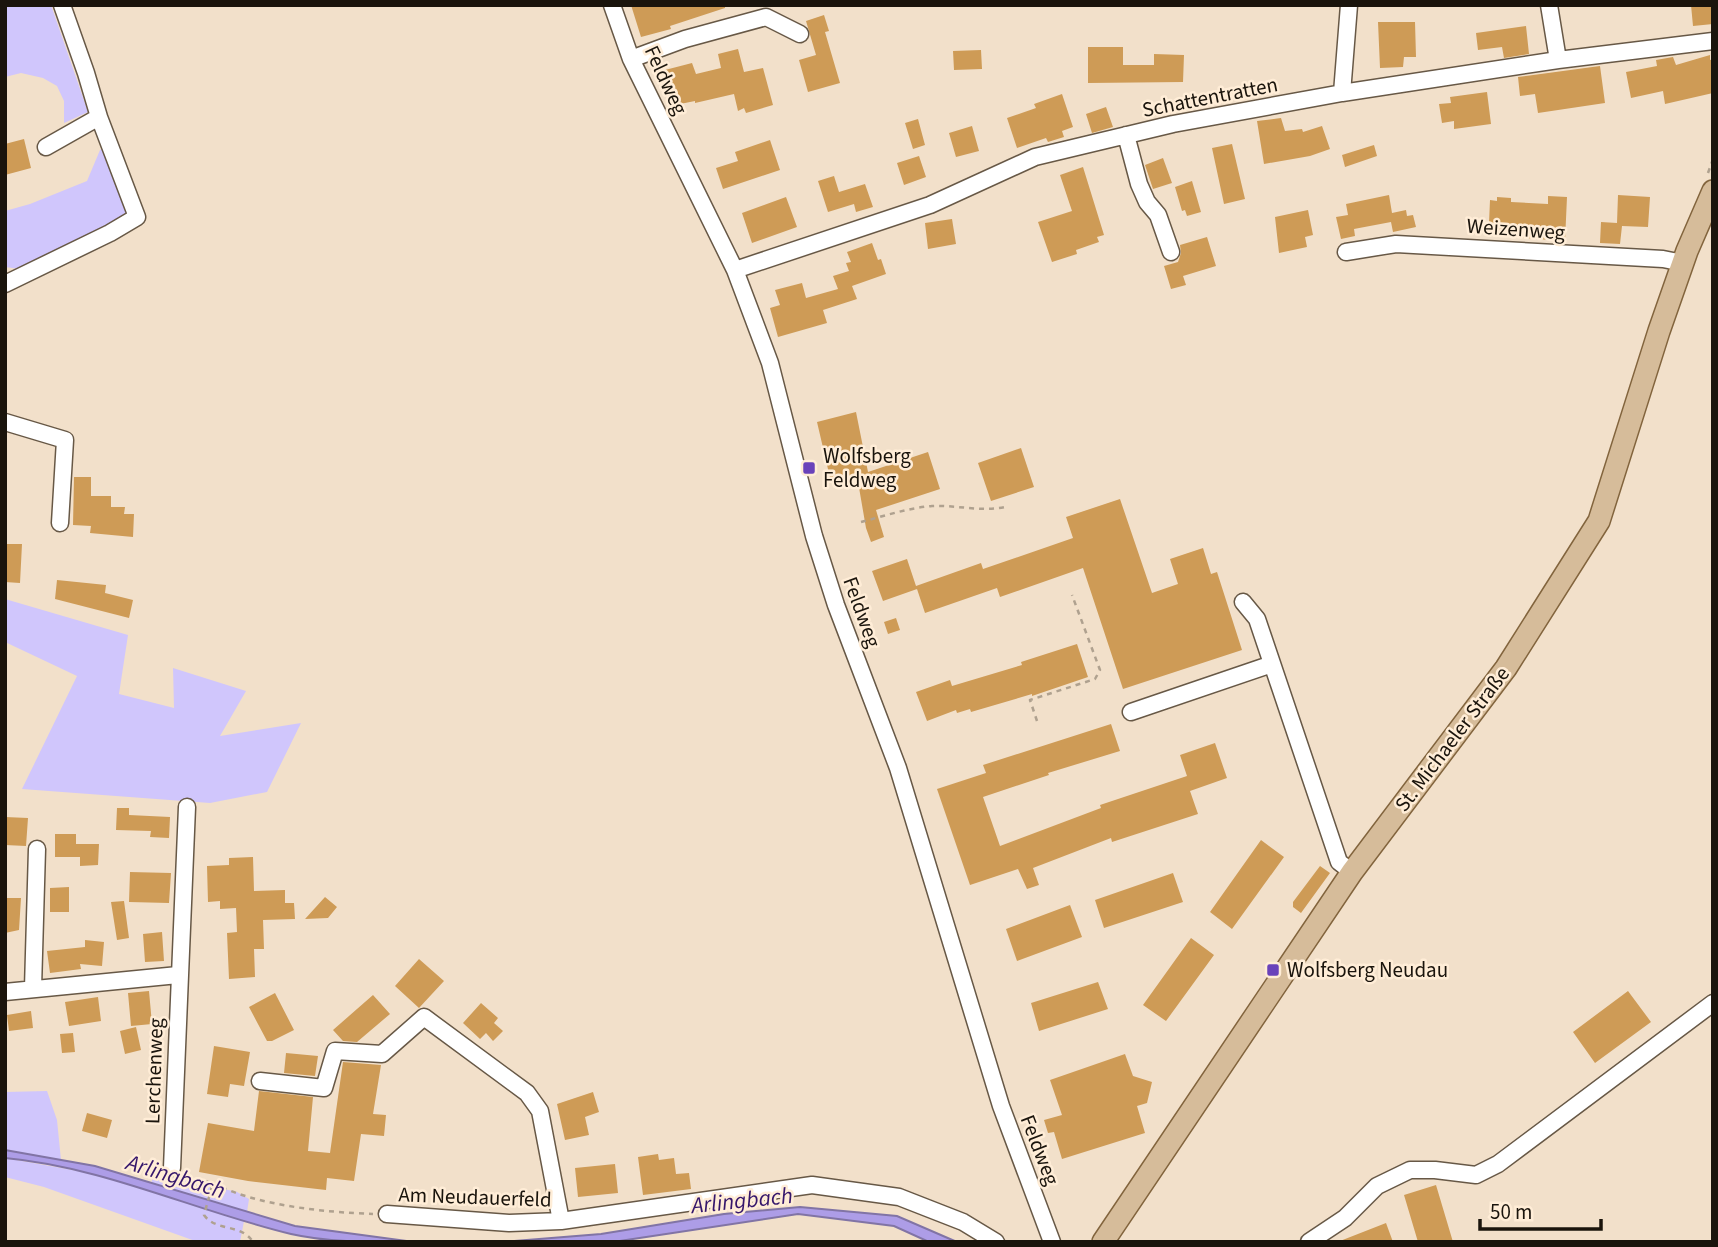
<svg xmlns="http://www.w3.org/2000/svg" width="1718" height="1247" font-family="'Source Sans 3',sans-serif">
<style>
.green{fill:#d0c6fc}
.water{fill:#ad9de7;stroke:#8174a5;stroke-width:2}
.building{fill:#ce9b56}
.lines{fill:none;stroke-linecap:round;stroke-linejoin:round}
.minor-casing{stroke:#675846;stroke-width:19}
.major-casing{stroke:#82643d;stroke-width:24}
.path{stroke:#afa18f;stroke-width:2.5;stroke-dasharray:5 5;stroke-linecap:butt}
.minor{stroke:#fff;stroke-width:16}
.major{stroke:#d6bc9a;stroke-width:21}
.poi-dot{fill:#6942ba;stroke:#ffedd7;stroke-width:2.5}
.labels{text-anchor:middle;stroke-width:5;stroke-linejoin:round;paint-order:stroke}
.street-label{font-size:21px;fill:#1a140c;stroke:#ffedd7}
.poi-label{font-size:21px;fill:#1a140c;stroke:#ffedd7;text-anchor:start}
.water-label{font-size:23px;font-style:italic;fill:#35166b;stroke:#ffedd7}
</style>
<rect width="100%" height="100%" fill="#f2e0ca"/>
<!-- green -->
<path class="green" d="M5,5H51L88,112L64,123V101L57,86L43,78L21,73L5,77Z
M106,145L129,208L122,220L20,269L5,267V211L30,204L87,181L100,150Z
M5,599L128,635L119,694L174,708L173,668L246,691L220,736L301,723L267,792L210,803L22,789L77,676L5,642Z
M47,1091L57,1120L61,1160L5,1150V1092Z
M5,1158L95,1174L244,1221L240,1242H198L44,1187L5,1177Z
M154,1173L237,1192L249,1199L247,1212L151,1184Z"/>
<!-- water -->
<path class="water" d="M5,1150L95,1166L295,1226L414,1242C373,1242 331,1243 291,1234C195,1211 104,1167 5,1158Z
M800,1207L897,1216L957,1242H929L894,1226L798,1214L613,1242H501L601,1234L724,1214Z"/>
<!-- building -->
<path class="building" d="M631,5H725V8L670,26L671,29L641,37Z
M1691,5H1713V24L1693,26Z
M824,15L829,31L825,32L840,83L808,92L799,60L816,55L806,21Z
M1378,22H1415L1416,57H1404L1403,67L1380,68Z
M1526,26L1529,54L1504,58L1502,47L1478,50L1476,33Z
M1088,47H1123V65H1154V54L1184,55L1183,82L1088,83Z
M738,49L744,72L763,68L773,105L746,113L744,108L738,111L734,94L695,103V101L675,105L673,96L670,97L665,79L668,78L665,70L692,63L696,74L721,68L718,54Z
M981,50L982,69L954,70L953,51Z
M1710,55V60L1713,59V93L1665,104L1663,91L1631,98L1626,72L1657,66L1656,60L1673,57L1676,65Z
M1600,66L1605,103L1538,113L1535,94L1520,96L1518,77Z
M1487,92L1491,124L1454,129V121L1442,123L1439,104L1451,103L1450,97Z
M1062,94L1073,127L1062,131L1064,137L1048,142L1046,138L1017,148L1007,118L1036,108L1034,104Z
M1106,107L1113,127L1092,133L1086,114Z
M1281,118L1285,131L1302,129L1303,132L1322,126L1330,149L1310,156L1264,164L1257,121Z
M918,119L925,145L913,149L905,123Z
M972,126L979,151L956,157L949,133Z
M24,139L31,168L5,175V144Z
M770,140L780,170L723,189L716,168L738,161L735,152Z
M1232,144L1245,199L1224,204L1212,148Z
M1374,145L1377,156L1345,167L1342,155Z
M919,156L926,177L904,185L897,163Z
M1163,158L1172,183L1153,189L1145,165Z
M1083,167L1104,235L1097,237L1099,242L1076,250L1077,254L1052,262L1038,222L1072,211L1060,175Z
M834,176L839,192L865,184L873,207L856,212L854,204L828,212L818,181Z
M1192,181L1201,212L1187,216L1185,210L1182,211L1175,187Z
M1389,195L1392,213L1406,210L1407,216L1413,215L1416,227L1393,232L1391,222L1354,229L1355,236L1341,239L1336,217L1348,215L1346,204Z
M1618,195L1650,197L1648,227L1622,226L1620,244L1600,243L1601,222L1617,223Z
M1548,196L1567,197L1565,241L1495,236L1496,223H1489L1490,200L1497,201V197L1511,198V202L1548,204Z
M786,197L797,227L752,243L742,213Z
M1308,210L1313,235L1305,237L1307,247L1279,253L1275,217Z
M952,219L956,244L928,249L925,223Z
M1207,237L1216,266L1183,276L1186,285L1171,289L1164,266L1178,262L1181,253L1180,245Z
M872,243L878,260L881,259L886,274L852,286L857,299L823,310L827,323L778,337L770,308L780,305L775,290L802,283L806,298L838,289L833,276L849,271L846,263L851,262L847,252Z
M856,412L868,472L928,452L940,489L876,510L884,537L871,542L866,528L857,476L831,482L817,422Z
M1021,448L1034,487L991,501L978,463Z
M74,477H91V496H111V507H125L124,514H134L133,537L90,533L91,526L73,525Z
M1120,499L1152,593L1178,584L1170,559L1203,548L1211,574L1217,572L1242,650L1123,689L1083,568L1000,597L997,588L925,613L916,586L981,563L983,569L1073,538L1066,517Z
M5,544H22L20,583L5,582Z
M907,559L917,589L883,601L872,571Z
M57,580L106,585L105,593L133,600L129,618L55,599Z
M896,618L900,630L888,634L884,622Z
M1077,644L1088,677L1032,696V694L971,712L970,709L957,713L956,710L927,721L916,692L950,680L952,686L1022,665L1021,662Z
M1111,724L1120,751L1048,773L1049,775L983,797L1000,846L1101,808L1100,805L1187,776L1180,755L1215,743L1227,778L1190,791L1198,814L1112,842L1111,838L1033,868L1039,885L1027,889L1018,869L970,885L937,789L986,773L983,765Z
M117,808H129V815L170,817L169,838L150,837L151,831L116,830Z
M5,817L28,818L26,846L5,845Z
M55,834H76V844H99L98,865L80,866V857H55Z
M1261,840L1284,857L1232,929L1210,912Z
M253,857L254,891L285,890V903H294L295,919L263,920L264,949H254L255,977L229,979L227,933L237,932L236,908L220,909V901L208,902L207,866L229,865V858Z
M1320,866L1330,873L1301,913L1293,907V902Z
M130,872L171,873L169,903L129,902Z
M1173,873L1183,902L1104,928L1095,900Z
M69,887V912H50V888Z
M325,897L337,907L328,918L305,919Z
M5,898H21L19,930L5,933Z
M124,901L129,938L117,940L111,902Z
M1070,905L1082,937L1017,961L1006,929Z
M162,932L164,961L145,962L143,934Z
M1191,938L1214,955L1166,1021L1143,1005Z
M85,940L104,942L102,966L80,964L81,969L50,973L47,951L85,947Z
M419,959L444,981L419,1008L395,986Z
M1098,982L1108,1009L1039,1031L1031,1003Z
M149,991L152,1024L131,1026L128,993Z
M1628,991L1651,1022L1595,1063L1573,1032Z
M275,993L294,1030L272,1041H267L249,1007Z
M373,995L390,1014L357,1042L343,1041L333,1030Z
M98,997L101,1021L69,1026L65,1002Z
M481,1003L498,1018L494,1023L503,1031L493,1041L486,1033L480,1039L463,1023Z
M31,1011L33,1028L9,1031L7,1015Z
M136,1027L141,1050L125,1054L120,1031Z
M73,1033L75,1052L62,1053L60,1034Z
M214,1046L250,1052L244,1086L230,1084L228,1097L207,1094Z
M286,1053L318,1056L315,1076L284,1073Z
M1125,1054L1133,1076L1152,1082L1147,1103L1137,1106L1145,1133L1062,1159L1054,1132L1048,1133L1044,1120L1062,1115L1050,1080Z
M343,1062L381,1065L373,1114L386,1115L384,1136L361,1134L354,1181L327,1178L326,1190L248,1181L199,1172L208,1123L254,1131L259,1091L313,1097L308,1151L330,1153Z
M593,1092L599,1112L585,1117L589,1135L565,1140L557,1104Z
M87,1113L112,1120L107,1138L82,1131Z
M658,1154L659,1160L674,1158L676,1174L689,1173L691,1189L643,1195L638,1157Z
M615,1164L618,1193L578,1197L575,1168Z
M1436,1185L1453,1242H1418L1404,1195Z
M1386,1223L1393,1242H1340V1241Z"/>
<g class="lines">
<defs>
<path id="minor" d="M612,5L631,59L735,270L770,363L814,536L836,605L898,768L1001,1106L1052,1242
M1549,5L1558,60
M631,59L685,39L766,17L800,34
M1342,93L1349,5
M1126,135L1139,184L1147,202L1158,215L1171,252
M46,147L99,117L86,73L62,5
M1346,252L1396,244L1663,259L1683,263
M735,270L930,205L1035,157L1173,124L1342,93L1558,60L1713,41
M5,284L110,233L137,217L99,117
M5,422L65,440L60,523
M1243,602L1257,619L1339,862L1352,872
M1131,712L1272,664
M33,988L37,849
M5,992L178,975
M260,1081L324,1088L335,1051L382,1054L424,1017L527,1093L540,1111L561,1221
M172,1168L187,807
M387,1214L509,1223L561,1221L812,1185L899,1197L963,1222L996,1242
M1309,1242L1345,1218L1377,1186L1410,1170H1435L1476,1175L1498,1164L1713,1003"/>
<path id="major" d="M1103,1242L1352,872L1506,668L1599,521L1659,331L1687,251L1713,191"/>
</defs>
<!-- minor casing -->
<use href="#minor" class="minor-casing"/>
<!-- major casing -->
<use href="#major" class="major-casing"/>
<!-- path -->
<path class="path" d="M1708,173L1713,159
M861,522C884,516 908,508 932,506C957,505 981,512 1005,507
M1037,721L1030,700L1095,679L1100,670L1072,595
M187,1176L213,1183L204,1215C216,1232 241,1223 253,1242
M213,1183C257,1206 324,1212 373,1214"/>
<!-- minor -->
<use href="#minor" class="minor"/>
<!-- major -->
<use href="#major" class="major"/>
</g>
<!-- markers -->
<g class="poi-dot">
<rect x="802" y="461" width="14" height="14" rx="3.5"/>
<rect x="1266" y="963" width="14" height="14" rx="3.5"/>
</g>
<g class="labels">
<!-- street labels -->
<g class="street-label">
<text transform="translate(666 80) rotate(65)" y="7">Feldweg</text>
<text transform="translate(1210 97) rotate(-11)" y="7">Schattentratten</text>
<text transform="translate(1516 229) rotate(4)" y="7">Weizenweg</text>
<text transform="translate(862 612) rotate(70)" y="7">Feldweg</text>
<text transform="translate(1452 739) rotate(-53)" y="7">St. Michaeler Straße</text>
<text transform="translate(154 1071) rotate(-88)" y="7">Lerchenweg</text>
<text transform="translate(1040 1150) rotate(69)" y="7">Feldweg</text>
<text transform="translate(475 1197) rotate(2)" y="7">Am Neudauerfeld</text>
</g>
<!-- poi labels -->
<g class="poi-label">
<text x="823" y="463">Wolfsberg<tspan x="823" dy="24">Feldweg</tspan></text>
<text x="1287" y="977">Wolfsberg Neudau</text>
</g>
<!-- water labels -->
<g class="water-label">
<text transform="translate(176 1176) rotate(17)" y="8">Arlingbach</text>
<text transform="translate(742 1200) rotate(-6)" y="8">Arlingbach</text>
</g>
</g>
<!-- border -->
<rect width="1718" height="1247" fill="none" stroke="#1a140c" stroke-width="14"/>
<!-- scale -->
<path d="M1480 1219v10h121v-10" fill="none" stroke="#1a140c" stroke-width="3.5"/>
<text x="1490" y="1219" font-size="21" fill="#1a140c" stroke="#ffedd7" stroke-width="5" paint-order="stroke">50 m</text>
</svg>
